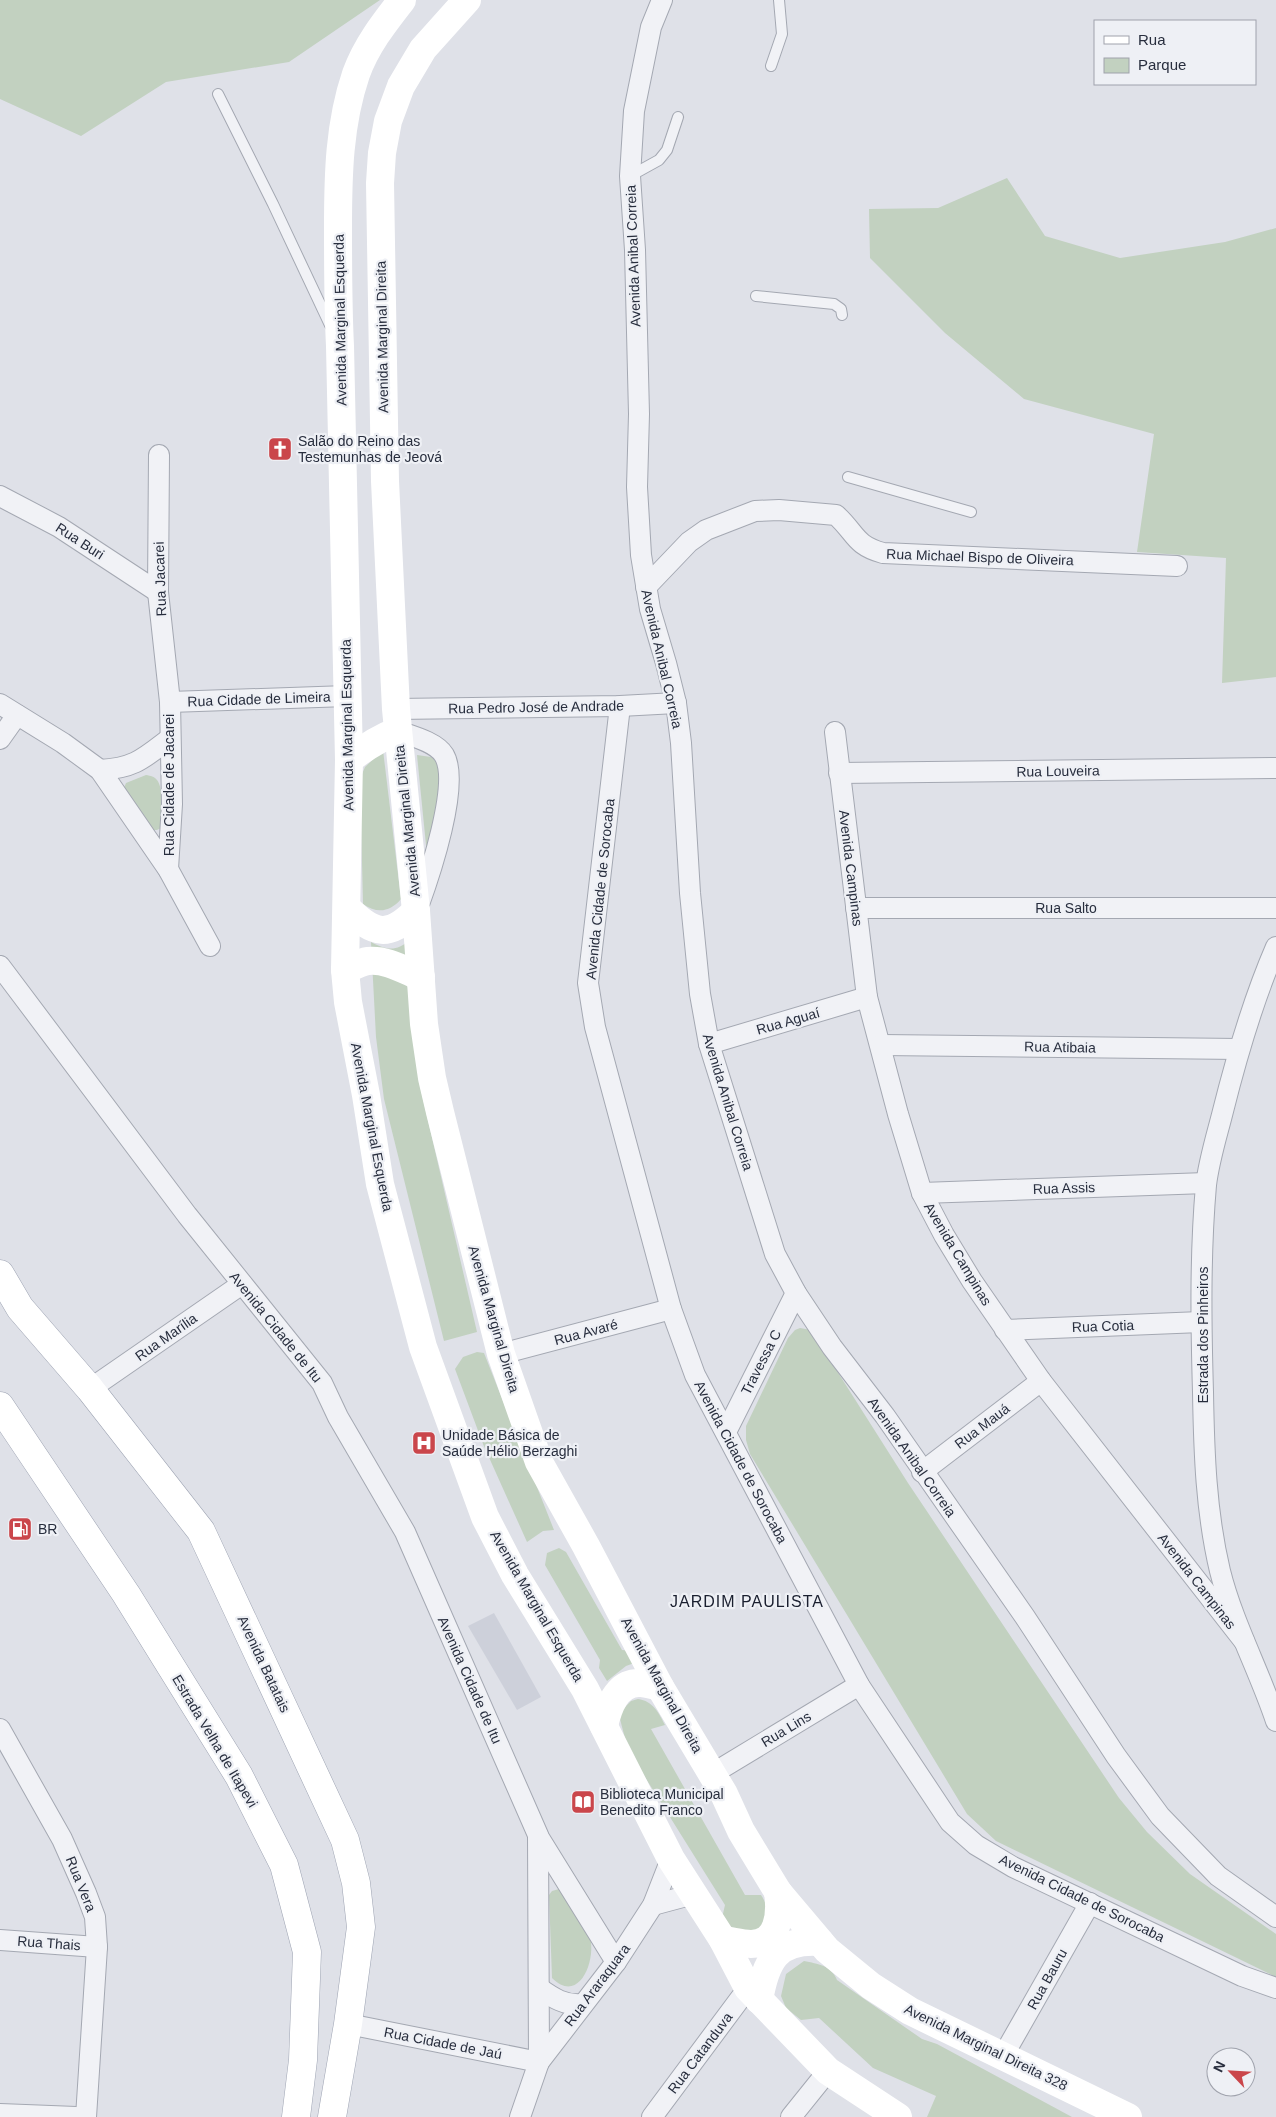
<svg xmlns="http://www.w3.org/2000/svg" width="1276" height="2117" font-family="Helvetica,sans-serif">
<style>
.built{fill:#cdd0da}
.green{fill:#c2d1c0}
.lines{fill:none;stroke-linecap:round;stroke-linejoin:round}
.lane-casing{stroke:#a4a8b2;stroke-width:12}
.street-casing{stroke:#a4a8b2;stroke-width:22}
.primary-casing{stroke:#9ea4b3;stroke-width:29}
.lane{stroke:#f1f2f6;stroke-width:10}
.street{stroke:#f1f2f6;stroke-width:20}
.secondary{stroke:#fff;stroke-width:28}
.primary{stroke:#fff;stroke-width:28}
.labels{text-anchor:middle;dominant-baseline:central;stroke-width:4.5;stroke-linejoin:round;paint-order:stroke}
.street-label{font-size:14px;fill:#282e3e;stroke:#eef0f5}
.poi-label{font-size:14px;fill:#282e3e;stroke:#eef0f5;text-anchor:start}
.quarter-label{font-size:16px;letter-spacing:1px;fill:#1a1f2f;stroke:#eef0f5}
</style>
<rect width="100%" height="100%" fill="#dfe1e8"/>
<polygon class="built" points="494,1613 541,1697 517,1710 468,1626"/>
<g class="green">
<polygon points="0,0 380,0 289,62 166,82 81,136 0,99"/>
<polygon points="1007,178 1045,236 1120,258 1225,242 1276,228 1276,677 1222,683 1226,558 1137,552 1154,434 1024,399 945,333 870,258 869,209 938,208"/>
<path d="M383 750 401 899C390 912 377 914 363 904L360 779 365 767Z"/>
<polygon points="417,755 431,757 442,766 439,807 427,855"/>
<path d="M146 775C151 776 154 776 157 780 163 786 164 819 161 828L157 830H152L123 790 126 783Z"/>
<path d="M410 940 420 1086 477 1332 444 1341 384 1099 376 1037 371 942C386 950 396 952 410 940Z"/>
<polygon points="800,1328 811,1330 908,1483 1119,1798 1147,1832 1190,1874 1276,1934 1276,1977 996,1841 967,1814 750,1454 746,1440 746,1426 788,1338 795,1330"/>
<polygon points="477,1352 484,1353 554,1530 543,1531 527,1542 483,1444 455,1369 463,1357"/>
<polygon points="559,1548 566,1552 622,1650 631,1651 637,1662 626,1666 607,1681 599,1668 600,1660 545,1565 547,1553"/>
<path d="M638 1699C653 1701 659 1713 665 1725L651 1729 745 1895H761C770 1908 767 1917 760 1930L738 1934 722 1918 725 1905 628 1750 620 1719 621 1711 631 1701Z"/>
<path d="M559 1889C565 1894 568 1902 572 1908 578 1916 586 1925 589 1934 598 1957 580 2006 552 1978L549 1895 552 1891Z"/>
<path d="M804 1961C818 1964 831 1965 837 1980L922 2039 937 2044 1072 2117H927L936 2096 873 2068 819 2018 801 2020 786 2008 781 1996 786 1974Z"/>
</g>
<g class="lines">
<defs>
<g id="lane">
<polyline points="771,66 782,34 779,0"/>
<polyline points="218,94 273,204 330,325"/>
<polyline points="630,176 659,160 667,150 678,117"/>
<polyline points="756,296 834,304 841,309 842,315"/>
<polyline points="848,477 971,512"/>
</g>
<g id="street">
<polyline points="662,0 651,27 634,111 630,176 635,250 639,414 637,487 641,555 650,609 666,663 676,703 681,743 690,893 700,994 709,1044 775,1254 796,1293 832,1347 885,1416 1025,1617 1116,1756 1160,1816 1218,1876 1276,1917"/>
<polyline points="159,455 158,592 170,702 172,804 168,869"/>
<polyline points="0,496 59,527 158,592"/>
<path d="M646 587 689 542 706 530 755 511 779 510 836 515C856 533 854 545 883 553L1177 566"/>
<polyline points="170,702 347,696"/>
<polyline points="0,704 63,743 100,770 168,869 210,946"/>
<polyline points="620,706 588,983 595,1027 671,1309 695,1375 859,1685 950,1822 976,1845 1013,1867 1242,1976 1276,1988"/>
<polyline points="396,709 620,706 676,703"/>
<path d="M398 731C412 736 436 742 444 755 461 783 429 877 418 907"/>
<polyline points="835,732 867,997 898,1114 922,1193 944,1235 972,1281 1041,1381 1244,1641"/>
<polyline points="0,739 17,715"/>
<path d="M100 770C134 768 143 759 169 739"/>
<polyline points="839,773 1276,768"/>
<polyline points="856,908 1276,908"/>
<path d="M1276 947C1253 1000 1237 1055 1223 1111 1217 1135 1209 1160 1206 1185 1200 1254 1201 1323 1203 1392 1204 1453 1206 1512 1220 1571 1233 1623 1259 1670 1276 1721"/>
<polyline points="0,966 187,1215 322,1383 338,1417 405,1532 538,1835 539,2062 520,2117"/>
<polyline points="709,1044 867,997"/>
<polyline points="881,1045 1239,1049"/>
<polyline points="922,1193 1206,1183"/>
<polyline points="1005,1330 1201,1322"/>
<polyline points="501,1354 671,1309"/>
<polyline points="90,1389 242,1284"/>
<polyline points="726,1432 796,1293"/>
<polyline points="922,1472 1041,1381"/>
<polyline points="0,1729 62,1839 86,1893 95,1917 97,1947 86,2117"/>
<polyline points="712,1774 859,1685"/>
<polyline points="538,1836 616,1962"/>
<polyline points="653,1905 694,1894"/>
<polyline points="0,1940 97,1947"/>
<path d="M539 1988C553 1998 565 2006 583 2004"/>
<polyline points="348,2024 539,2062"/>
<polyline points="1003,2056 1090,1903"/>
<polyline points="539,2062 616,1962 653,1905 671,1859"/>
<polyline points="0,2114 76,2117"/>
<polyline points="652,2117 748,1988"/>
<polyline points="791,2117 828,2071"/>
</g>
<g id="primary">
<polyline points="0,1274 20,1308 90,1389 201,1531 345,1840 356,1883 361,1927 348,2024 332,2117"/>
<polyline points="0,1406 126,1594 239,1776 284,1865 307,1952 303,2060 296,2117"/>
</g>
</defs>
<use href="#lane" class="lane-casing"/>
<use href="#street" class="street-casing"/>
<use href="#primary" class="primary-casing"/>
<use href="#lane" class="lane"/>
<use href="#street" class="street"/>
<g class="secondary">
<path d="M402 0C384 23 366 46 356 74 339 124 338 175 338 228 338 268 338 307 340 346L349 760 345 970 348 1002 366 1095 380 1184 423 1347 485 1517 515 1575 585 1689 671 1859 723 1940 748 1988 828 2071 898 2117"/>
<polyline points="467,0 423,49 401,86 388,121 382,153 380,183 385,481 396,709 416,911 424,1024 432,1078 440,1112 501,1354 539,1462 586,1546 660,1687 724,1794 741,1831 778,1892 827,1950 871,1986 910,2011 1128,2117"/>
<path d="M349 760C365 747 379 738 398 731"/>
<path d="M348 909C374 935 389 938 416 911"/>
<path d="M345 970C352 967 360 962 368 961 386 959 404 970 421 977"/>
<path d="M604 1726C608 1708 616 1682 640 1683 646 1683 654 1686 660 1687"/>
<path d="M723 1940C732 1941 742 1944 751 1944 779 1944 781 1913 778 1892"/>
<path d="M759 2000C766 1961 776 1939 820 1942"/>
</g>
<use href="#primary" class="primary"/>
</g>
<defs>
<symbol id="church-square" viewBox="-11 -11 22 22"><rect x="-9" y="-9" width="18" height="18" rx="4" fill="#ca464b" stroke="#eef0f5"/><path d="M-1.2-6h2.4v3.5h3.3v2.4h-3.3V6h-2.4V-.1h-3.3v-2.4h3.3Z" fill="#fff"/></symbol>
<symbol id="hospital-square" viewBox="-11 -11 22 22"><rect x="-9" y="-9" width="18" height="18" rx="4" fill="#ca464b" stroke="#eef0f5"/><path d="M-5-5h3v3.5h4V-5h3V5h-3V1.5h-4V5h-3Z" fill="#fff"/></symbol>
<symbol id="fuel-square" viewBox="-11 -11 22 22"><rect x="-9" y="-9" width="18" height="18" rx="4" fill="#ca464b" stroke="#eef0f5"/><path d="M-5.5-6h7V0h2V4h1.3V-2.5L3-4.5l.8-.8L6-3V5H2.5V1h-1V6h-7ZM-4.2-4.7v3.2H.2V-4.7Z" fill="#fff"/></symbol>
<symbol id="library-square" viewBox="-11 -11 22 22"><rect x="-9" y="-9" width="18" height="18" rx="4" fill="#ca464b" stroke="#eef0f5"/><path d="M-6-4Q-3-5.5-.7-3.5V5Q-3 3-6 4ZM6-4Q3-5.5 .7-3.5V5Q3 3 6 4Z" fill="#fff"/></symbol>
</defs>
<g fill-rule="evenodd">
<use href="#church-square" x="266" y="435" width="28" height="28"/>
<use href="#hospital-square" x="410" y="1429" width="28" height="28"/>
<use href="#fuel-square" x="6" y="1515" width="28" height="28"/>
<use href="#library-square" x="569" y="1788" width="28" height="28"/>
</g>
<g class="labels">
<g class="street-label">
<text transform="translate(633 256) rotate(-92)">Avenida Anibal Correia</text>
<text transform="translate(340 320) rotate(-91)">Avenida Marginal Esquerda</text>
<text transform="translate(382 337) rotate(-91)">Avenida Marginal Direita</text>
<text transform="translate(80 541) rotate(33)">Rua Buri</text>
<text transform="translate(980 557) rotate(2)">Rua Michael Bispo de Oliveira</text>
<text transform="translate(160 579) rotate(-92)">Rua Jacarei</text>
<text transform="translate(662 659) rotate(77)">Avenida Anibal Correia</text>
<text transform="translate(259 699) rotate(-2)">Rua Cidade de Limeira</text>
<text transform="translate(536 707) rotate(-1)">Rua Pedro José de Andrade</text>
<text transform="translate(347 725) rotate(-91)">Avenida Marginal Esquerda</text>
<text transform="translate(1058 771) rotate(-1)">Rua Louveira</text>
<text transform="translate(169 785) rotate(-90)">Rua Cidade de Jacarei</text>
<text transform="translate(407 821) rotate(-96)">Avenida Marginal Direita</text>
<text transform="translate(851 868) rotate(83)">Avenida Campinas</text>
<text transform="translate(600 889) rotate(-84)">Avenida Cidade de Sorocaba</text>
<text x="1066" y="908">Rua Salto</text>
<text transform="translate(788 1021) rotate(-16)">Rua Aguaí</text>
<text transform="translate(1060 1047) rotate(1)">Rua Atibaia</text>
<text transform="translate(728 1102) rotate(73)">Avenida Anibal Correia</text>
<text transform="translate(372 1127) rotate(79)">Avenida Marginal Esquerda</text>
<text transform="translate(1064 1188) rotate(-2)">Rua Assis</text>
<text transform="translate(958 1254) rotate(59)">Avenida Campinas</text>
<text transform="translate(494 1319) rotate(74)">Avenida Marginal Direita</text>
<text transform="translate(1103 1326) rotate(-2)">Rua Cotia</text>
<text transform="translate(276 1327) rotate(51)">Avenida Cidade de Itu</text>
<text transform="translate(586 1332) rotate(-15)">Rua Avaré</text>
<text transform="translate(1203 1335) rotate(-90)">Estrada dos Pinheiros</text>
<text transform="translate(166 1337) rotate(-35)">Rua Marília</text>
<text transform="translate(761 1362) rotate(-63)">Travessa C</text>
<text transform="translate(982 1426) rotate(-37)">Rua Mauá</text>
<text transform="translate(912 1457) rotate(55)">Avenida Anibal Correia</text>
<text transform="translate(741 1462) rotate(62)">Avenida Cidade de Sorocaba</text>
<text transform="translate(1197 1581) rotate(52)">Avenida Campinas</text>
<text transform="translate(537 1606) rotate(60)">Avenida Marginal Esquerda</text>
<text transform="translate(264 1664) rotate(65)">Avenida Batatais</text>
<text transform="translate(470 1680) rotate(66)">Avenida Cidade de Itu</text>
<text transform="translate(662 1685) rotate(61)">Avenida Marginal Direita</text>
<text transform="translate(786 1729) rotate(-31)">Rua Lins</text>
<text transform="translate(215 1741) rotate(59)">Estrada Velha de Itapevi</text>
<text transform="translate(81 1884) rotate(68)">Rua Vera</text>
<text transform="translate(1082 1898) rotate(26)">Avenida Cidade de Sorocaba</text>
<text transform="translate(49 1943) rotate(4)">Rua Thais</text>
<text transform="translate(1047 1979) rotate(-61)">Rua Bauru</text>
<text transform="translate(597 1985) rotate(-53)">Rua Araraquara</text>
<text transform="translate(443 2043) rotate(11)">Rua Cidade de Jaú</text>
<text transform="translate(986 2047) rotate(26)">Avenida Marginal Direita 328</text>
<text transform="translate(700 2053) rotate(-53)">Rua Catanduva</text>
</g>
<g class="poi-label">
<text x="298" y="441">Salão do Reino das<tspan x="298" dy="16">Testemunhas de Jeová</tspan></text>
<text x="442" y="1435">Unidade Básica de<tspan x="442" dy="16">Saúde Hélio Berzaghi</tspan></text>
<text x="38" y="1529">BR</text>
<text x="600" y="1794">Biblioteca Municipal<tspan x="600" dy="16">Benedito Franco</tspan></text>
</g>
<g class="quarter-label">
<text x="747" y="1601">JARDIM PAULISTA</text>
</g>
</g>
<rect x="1094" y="20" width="162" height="65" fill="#eef0f5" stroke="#9fa2ac"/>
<rect x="1104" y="36" width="25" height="8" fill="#ffffff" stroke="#9fa2ac"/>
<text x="1138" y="45" font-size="15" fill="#282e3e">Rua</text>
<rect x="1104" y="58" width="25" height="15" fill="#c2d1c0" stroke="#9fa2ac"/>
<text x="1138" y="70" font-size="15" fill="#282e3e">Parque</text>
<g transform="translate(1231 2072) rotate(295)"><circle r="24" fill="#eef0f5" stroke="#9fa2ac"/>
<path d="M0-4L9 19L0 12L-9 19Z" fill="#ca464b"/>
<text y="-8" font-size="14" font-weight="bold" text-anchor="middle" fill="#282e3e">N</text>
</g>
</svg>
